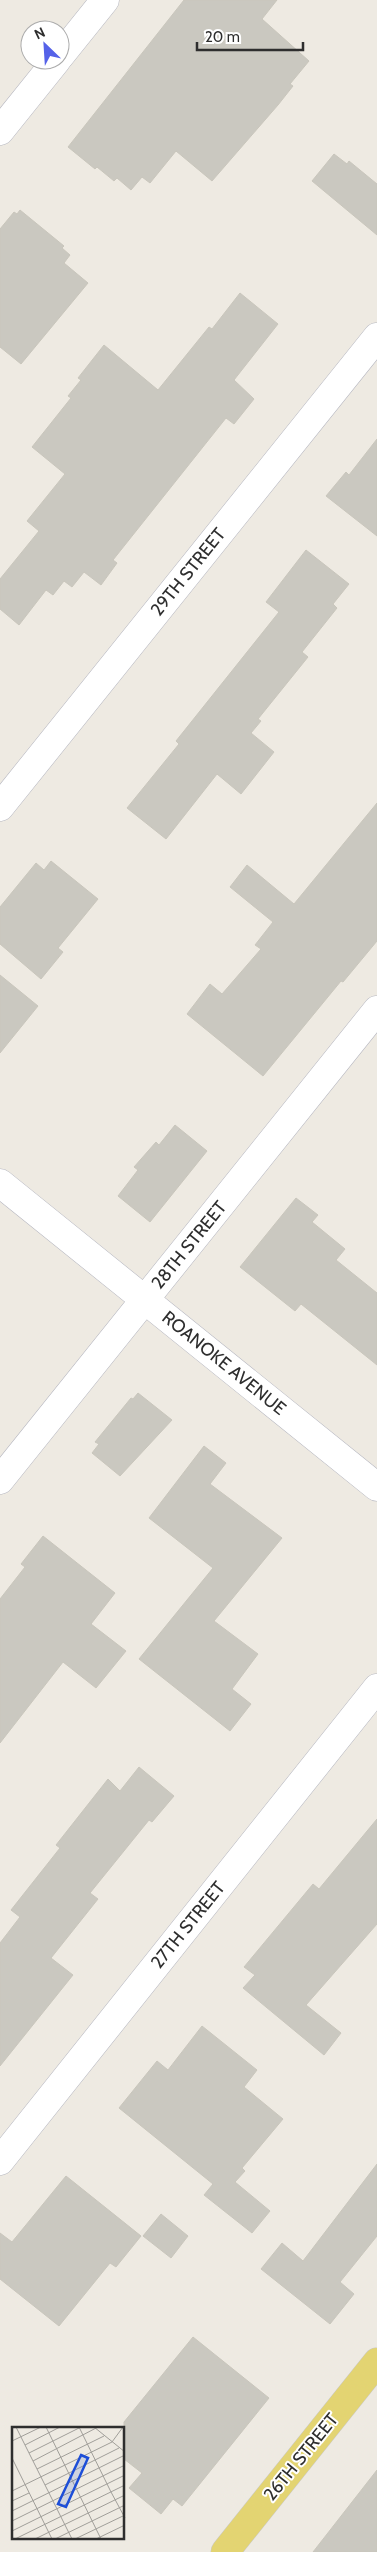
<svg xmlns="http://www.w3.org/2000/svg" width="377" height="2552" font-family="Cabin,sans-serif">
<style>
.building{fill:#cac8c0;stroke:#c9c6bc}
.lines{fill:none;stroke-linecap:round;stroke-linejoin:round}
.street-casing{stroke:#b6b7c0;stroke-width:29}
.secondary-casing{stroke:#b6b7c0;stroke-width:29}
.primary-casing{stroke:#c9c9c9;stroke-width:29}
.street{stroke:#fff;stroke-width:28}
.secondary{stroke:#fff;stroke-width:28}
.primary{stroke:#e3d472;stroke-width:28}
.labels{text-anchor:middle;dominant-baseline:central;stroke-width:4;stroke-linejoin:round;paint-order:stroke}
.street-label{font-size:18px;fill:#2e2e2e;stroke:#fff}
.inset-road{fill:none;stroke:#a19f9a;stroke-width:1}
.view{fill:#1d4ed8;fill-opacity:0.15;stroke:#1d4ed8;stroke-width:2.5}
.inset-edge{fill:none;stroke:#2e2e2e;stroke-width:2.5}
</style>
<rect width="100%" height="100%" fill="#eeeae2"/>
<g class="building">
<polygon points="184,0 277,0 262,19 309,61 290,84 293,86 278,105 212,181 176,151 150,183 142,177 131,190 117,178 114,181 97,167 95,169 68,147"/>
<polygon points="334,154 347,164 349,161 377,184 377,235 312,181"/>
<polygon points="20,210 64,246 62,248 70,255 64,263 88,283 21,364 0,347 0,229 14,212 17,214"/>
<polygon points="240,293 278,324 234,380 254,399 234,424 226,418 113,560 117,563 101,585 84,572 72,587 64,581 53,595 46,590 19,625 0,609 0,579 39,531 27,521 65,474 32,447 71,398 68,396 81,380 78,378 104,345 158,390 209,327 212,329"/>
<polygon points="377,439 377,536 326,496 346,472 349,475"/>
<polygon points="306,550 349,584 333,604 337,608 302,652 308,657 258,719 261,721 251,733 274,752 241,794 217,774 166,839 127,808 179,744 176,741 279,612 266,602"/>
<polygon points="377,803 377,941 343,982 341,981 263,1076 187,1014 210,984 222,994 261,949 255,945 273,922 230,887 247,865 294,904"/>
<polygon points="51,861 98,899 58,948 63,952 41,979 0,944 0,907 36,863 44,870"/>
<polygon points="0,975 38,1006 0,1053"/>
<polygon points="175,1125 207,1151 150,1222 118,1196 138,1170 134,1167 156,1142 159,1145"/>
<polygon points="296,1198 318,1215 312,1222 345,1249 336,1260 377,1293 377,1365 301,1304 295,1311 240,1267"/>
<polygon points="138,1393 172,1420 120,1476 92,1453 99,1444 95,1442 131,1398 133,1399"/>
<polygon points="204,1446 226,1463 210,1484 282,1538 214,1621 258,1654 232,1689 251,1704 230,1731 139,1659 213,1568 149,1518"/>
<polygon points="43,1536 115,1593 91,1624 126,1651 96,1688 63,1662 0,1743 0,1599 25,1567 21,1564"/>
<polygon points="139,1767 174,1796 152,1822 149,1820 90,1893 98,1899 51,1958 73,1975 0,2066 0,1943 20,1917 11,1910 60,1848 56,1845 108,1779 120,1791"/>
<polygon points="377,1819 377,1924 306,2005 341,2033 324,2055 243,1988 255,1975 244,1967 313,1884 319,1889"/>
<polygon points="202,2026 257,2070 244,2087 283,2119 242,2168 245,2171 235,2182 270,2211 252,2233 204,2195 213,2184 119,2108 157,2061 168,2070"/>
<polygon points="377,2164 377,2236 340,2282 354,2294 330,2324 261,2269 282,2243 303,2261"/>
<polygon points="66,2176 141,2236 116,2267 110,2263 59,2326 0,2279 0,2233 12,2242"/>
<polygon points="161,2214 188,2236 171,2258 143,2236"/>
<polygon points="193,2337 269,2398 182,2506 173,2499 161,2514 129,2488 142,2473 124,2459 124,2422"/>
<polygon points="377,2470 377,2552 313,2552"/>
</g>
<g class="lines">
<defs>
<g id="street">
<polyline points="60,56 105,0"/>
<polyline points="0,131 57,60"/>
<polyline points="0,807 377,337"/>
</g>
<g id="secondary">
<polyline points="0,1183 377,1487"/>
<polyline points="0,1480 377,1010"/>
<polyline points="0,2161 377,1688"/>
</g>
<polyline id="primary" points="225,2552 377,2362"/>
</defs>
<use href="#street" class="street-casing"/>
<use href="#secondary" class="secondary-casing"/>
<use href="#primary" class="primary-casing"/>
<use href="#street" class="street"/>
<use href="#secondary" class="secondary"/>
<use href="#primary" class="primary"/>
</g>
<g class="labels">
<g class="street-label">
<text transform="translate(188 572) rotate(-51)">29TH STREET</text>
<text transform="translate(189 1245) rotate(-51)">28TH STREET</text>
<text transform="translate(224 1363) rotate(39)">ROANOKE AVENUE</text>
<text transform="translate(188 1925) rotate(-51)">27TH STREET</text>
<text transform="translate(301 2457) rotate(-51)">26TH STREET</text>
</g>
</g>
<g transform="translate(12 2427)">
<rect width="112" height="112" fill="#eeeae2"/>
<path class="inset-road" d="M4 0 60 112M34 0 89 112M67 0 99 65M82 0 113 25M0 14 29 0M13 18 48 0M17 26 67 1M0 31 40 112M21 34 86 0M25 42 92 9M33 58 107 21M0 64 100 15 111 0M99 65 113 91M0 74 17 66M0 84 113 28M0 94 113 38M0 104 113 48M3 112 113 58M23 112 113 68M43 112 113 78M63 112 113 88M84 112 113 98"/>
<path class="view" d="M69 28 76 31 54 80 46 77Z"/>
<rect width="112" height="112" class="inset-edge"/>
</g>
<g transform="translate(45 45) rotate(335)"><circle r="24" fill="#ffffff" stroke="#ababab"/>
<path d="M0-4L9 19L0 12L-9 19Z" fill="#5562e8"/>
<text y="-8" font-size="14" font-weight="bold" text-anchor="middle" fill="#2e2e2e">N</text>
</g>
<path d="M197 42v8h106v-8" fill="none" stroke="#2e2e2e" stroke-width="2.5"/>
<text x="205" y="42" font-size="15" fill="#2e2e2e" stroke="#ffffff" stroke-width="4" paint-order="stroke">20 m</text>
</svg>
